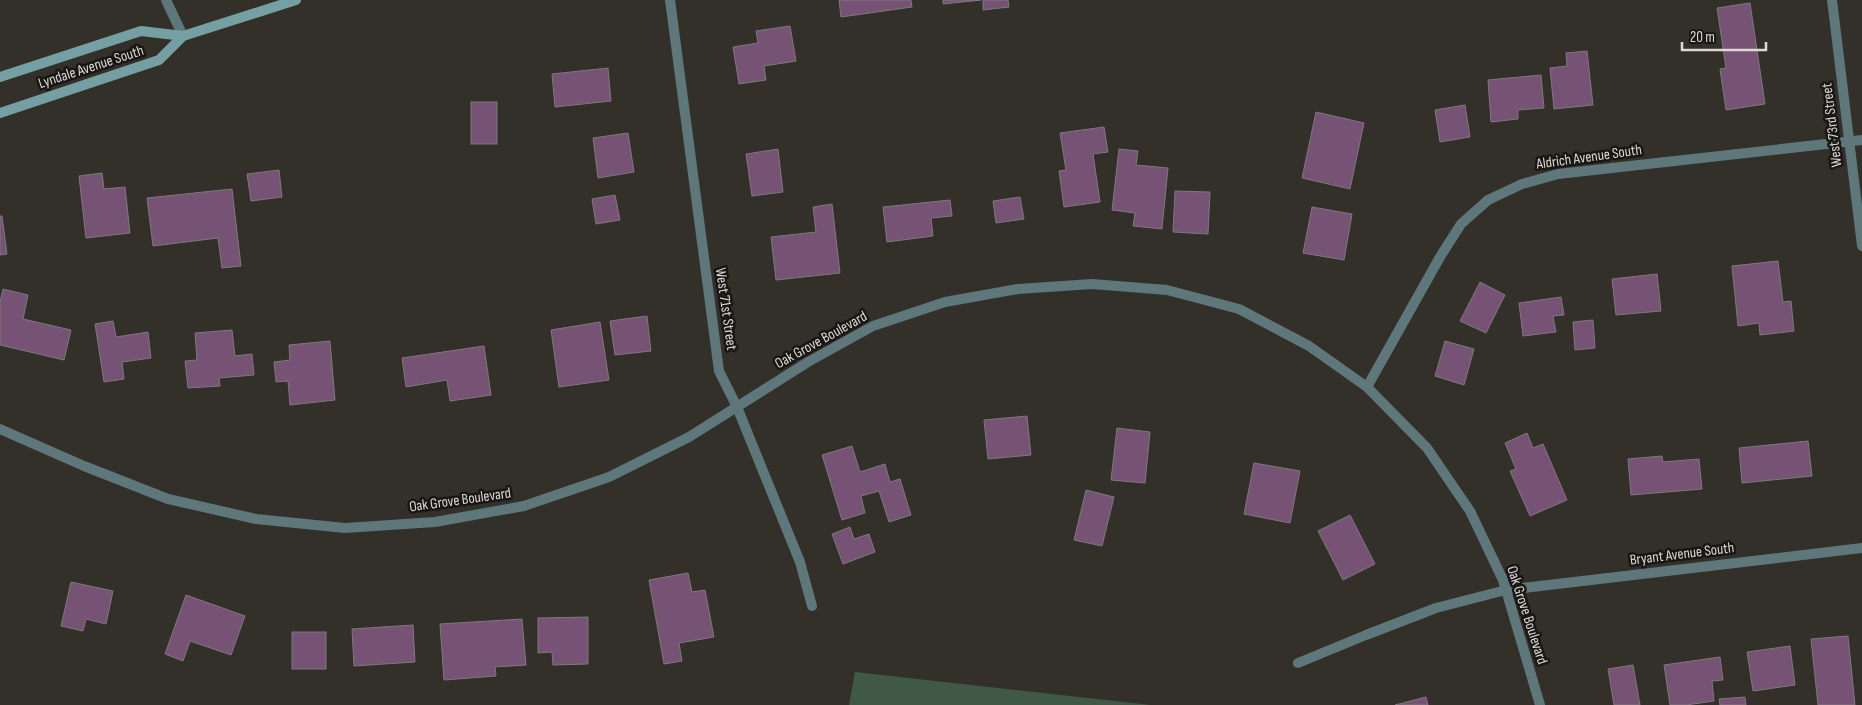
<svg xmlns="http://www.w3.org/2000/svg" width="1862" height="705" font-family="'Sofia Sans Condensed',sans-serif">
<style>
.green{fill:#405945}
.building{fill:#765374;stroke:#7f787e}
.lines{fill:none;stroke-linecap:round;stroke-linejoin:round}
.street{stroke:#5d777a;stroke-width:10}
.secondary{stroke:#75a0a3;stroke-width:10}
.labels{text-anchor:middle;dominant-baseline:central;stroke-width:5;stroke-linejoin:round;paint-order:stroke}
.street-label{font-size:15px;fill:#dddad6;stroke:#191714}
</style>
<rect width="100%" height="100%" fill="#332f29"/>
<polygon class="green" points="855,672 1151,705 849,705"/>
<g class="building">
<polygon points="839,0 911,0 912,7 841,17"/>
<polygon points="943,0 981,0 943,4"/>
<polygon points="983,0 1008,0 1009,7 983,10"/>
<polygon points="1750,3 1765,104 1726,110 1720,69 1726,68 1717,8"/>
<polygon points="790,26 796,61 764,66 766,80 739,84 733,47 758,43 756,31"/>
<polygon points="1587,51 1593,105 1554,109 1550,68 1567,66 1566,53"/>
<polygon points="608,68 611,101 555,107 552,74"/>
<polygon points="1541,75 1544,108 1518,110 1518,119 1491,122 1488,80"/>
<rect x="471" y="102" width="26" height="42"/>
<polygon points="1465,105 1470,137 1440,142 1435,110"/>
<polygon points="1316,112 1364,123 1350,189 1302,178"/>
<polygon points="1104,127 1108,152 1093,154 1100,202 1064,207 1059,171 1066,170 1060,133"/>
<polygon points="628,133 634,172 598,178 593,138"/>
<polygon points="778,149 783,192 752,196 746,154"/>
<polygon points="1119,149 1138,151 1136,165 1168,168 1162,229 1133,226 1135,213 1112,210"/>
<polygon points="279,170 282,197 251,201 247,174"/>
<polygon points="102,173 104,189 125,187 130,233 86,238 79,176"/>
<polygon points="232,189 241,266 222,268 218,238 153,246 147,198"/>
<polygon points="1175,191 1210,192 1208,234 1173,232"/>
<polygon points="615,195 620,220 596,224 592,199"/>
<polygon points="1020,197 1024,219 996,223 993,201"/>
<polygon points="950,200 952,216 931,218 933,236 887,242 883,207"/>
<polygon points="832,204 840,273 776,280 771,237 816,232 813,207"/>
<polygon points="1312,207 1352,214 1344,260 1303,253"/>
<polygon points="0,216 2,216 7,254 0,255"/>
<polygon points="1778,261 1783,302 1791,301 1794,331 1760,335 1759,323 1738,326 1732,266"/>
<polygon points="1657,274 1661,311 1616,315 1612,279"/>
<polygon points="1480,282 1505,295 1486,333 1460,321"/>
<polygon points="3,289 28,295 23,319 71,330 64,360 0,345 0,302"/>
<polygon points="1561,297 1564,315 1553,316 1556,332 1523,336 1519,303"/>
<polygon points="647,316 651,351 615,355 610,321"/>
<polygon points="1593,320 1595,348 1575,350 1573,322"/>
<polygon points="113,321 116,337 148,332 151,358 122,362 124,379 104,382 95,324"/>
<polygon points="600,322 609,380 559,387 551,330"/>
<polygon points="232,330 235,356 252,354 254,375 219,378 220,386 188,388 185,361 197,360 195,333"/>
<polygon points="330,341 335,400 290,405 288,381 276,382 274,362 290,360 289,345"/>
<polygon points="1445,341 1474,349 1464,385 1435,376"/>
<polygon points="484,346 491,395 450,401 447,380 406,387 402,358"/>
<polygon points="1027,416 1031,455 988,459 984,420"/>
<polygon points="1117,428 1150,432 1145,483 1111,480"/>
<polygon points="1527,433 1533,448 1543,444 1567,500 1530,516 1510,471 1516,469 1505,443"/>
<polygon points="1808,441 1812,476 1742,483 1739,448"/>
<polygon points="852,446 860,472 885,464 890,482 900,479 911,515 889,522 879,491 861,496 865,513 842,520 822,455"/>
<polygon points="1662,456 1663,462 1699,459 1702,489 1631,495 1628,459"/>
<polygon points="1254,463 1300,471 1290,523 1244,514"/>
<polygon points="1086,490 1114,497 1102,546 1074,540"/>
<polygon points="1350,515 1375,564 1343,580 1318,531"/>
<polygon points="850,527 854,539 869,534 875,552 843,564 832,534"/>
<polygon points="688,573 692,592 705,590 714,637 679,643 682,661 664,664 649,580"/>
<polygon points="71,582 113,591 106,624 86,619 83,631 61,626"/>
<polygon points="186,595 245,616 231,655 190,641 183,661 165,654"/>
<polygon points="588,617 588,664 553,665 552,652 538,653 538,618"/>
<polygon points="522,619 526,665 495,667 496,676 444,680 440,624"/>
<polygon points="413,625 415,662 354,666 352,629"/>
<rect x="292" y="632" width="34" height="37"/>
<polygon points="1848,636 1855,705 1818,705 1811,639"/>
<polygon points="1790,646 1795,685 1753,691 1747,652"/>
<polygon points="1720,657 1723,680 1712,681 1714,701 1686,705 1670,705 1664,665"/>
<polygon points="1633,665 1640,705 1614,705 1608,669"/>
<polygon points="1426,697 1428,705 1395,705"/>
<polygon points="1745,697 1746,705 1720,705 1719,699"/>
</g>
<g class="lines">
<g class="street">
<polyline points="166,0 183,36"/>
<polyline points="670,0 719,371 737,407 800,562 812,606"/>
<polyline points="1832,0 1862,246"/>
<polyline points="1367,387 1440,257 1461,224 1488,200 1522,184 1558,174 1862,140"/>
<polyline points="0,429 84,466 168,499 256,519 345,528 435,522 524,506 609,477 689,437 808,362 873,326 945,302 1018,289 1092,284 1167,290 1239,309 1309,346 1367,387 1427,448 1470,511 1503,580 1540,705"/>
<polyline points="1298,663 1366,635 1436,608 1506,590 1862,548"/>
</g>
<g class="secondary">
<polyline points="0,77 141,31 183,36 296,0"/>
<polyline points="0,113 159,60 183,36"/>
</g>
</g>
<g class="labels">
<g class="street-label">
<text transform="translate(91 67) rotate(-18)">Lyndale Avenue South</text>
<text transform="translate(1832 125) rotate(-97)">West 73rd Street</text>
<text transform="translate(1589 157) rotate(-8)">Aldrich Avenue South</text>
<text transform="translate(726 309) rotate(82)">West 71st Street</text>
<text transform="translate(821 340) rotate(-29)">Oak Grove Boulevard</text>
<text transform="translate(460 500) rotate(-8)">Oak Grove Boulevard</text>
<text transform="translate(1682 554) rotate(-7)">Bryant Avenue South</text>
<text transform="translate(1527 615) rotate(72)">Oak Grove Boulevard</text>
</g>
</g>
<path d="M1682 42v8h84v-8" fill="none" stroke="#dddad6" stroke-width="2.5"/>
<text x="1690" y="42" font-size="15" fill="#dddad6" stroke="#191714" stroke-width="4" paint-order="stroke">20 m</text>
</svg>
